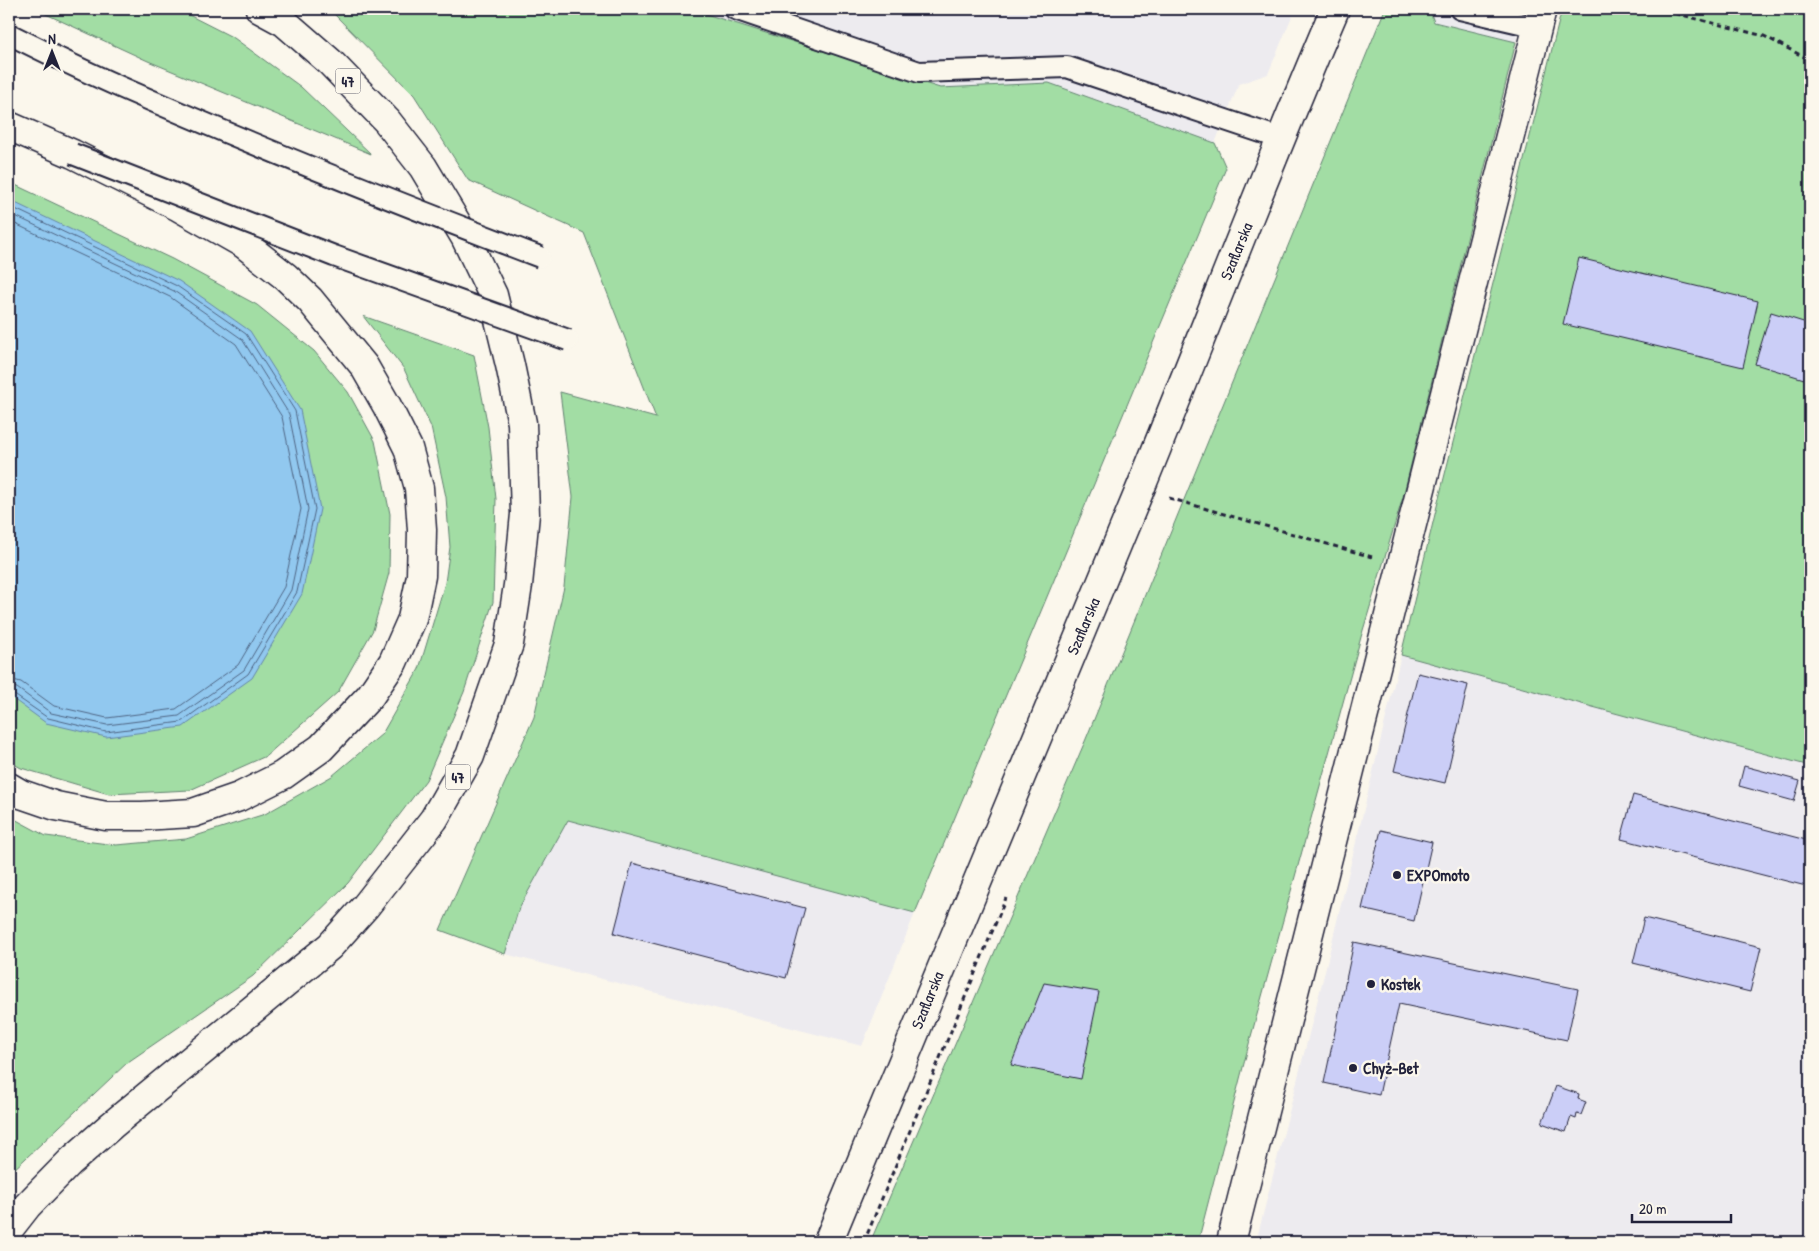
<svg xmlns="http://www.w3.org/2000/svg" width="1819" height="1251" font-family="'Patrick Hand',sans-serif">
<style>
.built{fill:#edebef}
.green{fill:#a2dda4;stroke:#628070}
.water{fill:#91c8ef;stroke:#6586a7}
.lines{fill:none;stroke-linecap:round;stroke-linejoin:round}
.shore{stroke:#4e6483;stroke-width:1}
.building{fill:#cbcef7;stroke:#22223b}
.lane-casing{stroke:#22223b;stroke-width:24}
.street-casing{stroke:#22223b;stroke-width:31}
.secondary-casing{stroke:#22223b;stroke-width:31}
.primary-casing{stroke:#22223b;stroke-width:31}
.path{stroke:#22223b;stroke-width:3;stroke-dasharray:5 4;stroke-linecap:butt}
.lane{stroke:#fbf7ec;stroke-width:20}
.street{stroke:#fbf7ec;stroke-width:28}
.secondary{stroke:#fbf7ec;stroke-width:28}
.primary{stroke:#fbf7ec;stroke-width:28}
.lane-bridge-casing{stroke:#22223b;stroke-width:24;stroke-linecap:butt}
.lane-bridge{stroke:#fbf7ec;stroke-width:20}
.poi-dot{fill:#22223b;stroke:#fbf7ec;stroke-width:2}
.labels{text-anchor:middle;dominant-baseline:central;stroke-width:5;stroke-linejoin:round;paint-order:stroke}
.shield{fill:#fbf7ec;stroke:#636270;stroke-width:1}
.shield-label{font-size:15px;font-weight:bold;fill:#22223b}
.street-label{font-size:16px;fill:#22223b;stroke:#fbf7ec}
.poi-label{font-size:16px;font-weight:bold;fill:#22223b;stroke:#fbf7ec;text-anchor:start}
</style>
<rect width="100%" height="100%" fill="#fbf7ec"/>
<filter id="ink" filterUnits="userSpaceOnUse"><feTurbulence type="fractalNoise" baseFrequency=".02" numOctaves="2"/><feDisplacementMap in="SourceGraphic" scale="10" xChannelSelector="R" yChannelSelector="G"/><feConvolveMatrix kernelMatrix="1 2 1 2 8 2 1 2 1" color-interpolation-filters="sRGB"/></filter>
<g filter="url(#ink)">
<g class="built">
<polygon points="690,9 1295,9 1268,74 1239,84 1215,143 1049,83 940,88"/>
<polygon points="1429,9 1525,9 1516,42 1434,22"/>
<polygon points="1401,655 1810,766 1810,1242 1256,1242 1324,975"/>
<polygon points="568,820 915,913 862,1046 505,954 519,908"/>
</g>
<g class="green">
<polygon points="35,9 177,9 234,38 301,87 371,154 148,61"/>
<polygon points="326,9 690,9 940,88 1049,83 1215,143 1226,168 915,913 568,820 519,908 505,954 440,930 534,717 564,587 573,497 560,392 656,418 584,233 468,180 414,95 334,14"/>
<polygon points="1385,9 1429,9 1434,22 1516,42 1403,497 1361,637 1250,1040 1198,1242 895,1242 872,1238 1086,739"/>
<polygon points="1562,9 1810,9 1810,766 1401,655 1437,506"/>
<polygon points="9,182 172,259 257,305 314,351 348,392 375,441 390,514 389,573 373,630 338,692 266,756 190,790 109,794 21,768 9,761"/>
<polygon points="363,316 474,355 488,427 496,499 493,602 464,692 426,780 348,883 253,976 128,1062 9,1174 9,816 46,836 116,845 186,839 265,814 332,776 382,734 419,669 445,583 450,547 446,497 431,427 404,369"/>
</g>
<polygon class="water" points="9,200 179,281 250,331 300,410 320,509 302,594 252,678 183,727 106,737 46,723 9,696"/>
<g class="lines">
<g class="shore">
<polyline points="9,206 177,286 246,334 295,411 315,509 297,592 248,674 181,722 106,732 48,718 13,694 9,693"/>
<polyline points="9,213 174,291 242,339 289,414 308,509 291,590 244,670 179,716 107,725 51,713 17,688 9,686"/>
<polyline points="9,221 170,297 236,344 282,417 301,509 284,587 238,665 176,709 107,718 54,706 21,682 9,679"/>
</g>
</g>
<g class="building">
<polygon points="1579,258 1758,301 1743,367 1563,324"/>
<polygon points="1771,312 1810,324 1810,361 1804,379 1755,364"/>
<polygon points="1418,673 1468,685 1445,783 1394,771"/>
<polygon points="1744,766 1800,781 1794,801 1739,786"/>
<polygon points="1633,795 1810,841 1810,887 1621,839"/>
<polygon points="1381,830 1432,842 1414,921 1362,909"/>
<polygon points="632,863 805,908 786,978 614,933"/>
<polygon points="1644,918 1761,947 1750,992 1633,963"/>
<polygon points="1354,942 1578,989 1567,1040 1399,1004 1379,1095 1324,1083"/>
<polygon points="1044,983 1099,992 1081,1079 1011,1065"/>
<polygon points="1556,1086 1579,1094 1578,1099 1586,1102 1581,1115 1577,1114 1576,1119 1571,1117 1566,1132 1542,1123"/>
</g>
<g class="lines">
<defs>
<g id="lane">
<polyline points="735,9 919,72 1067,67 1282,139"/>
<polyline points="1460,9 1537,27"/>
</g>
<polyline id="street" points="1231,1242 1542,9"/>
<path id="secondary" d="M828 1242C931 990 1037 739 1141 487 1206 328 1267 167 1335 9"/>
<g id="primary">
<polyline points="9,126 73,154 179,207 244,244 286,277 310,300 364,366 387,406 408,448 419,488 422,530 421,576 412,619 393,662 370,696 321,748 283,775 239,797 193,813 142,816 106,816 56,806 21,794 9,787"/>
<polyline points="9,1229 27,1206 70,1162 112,1125 330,946 365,907 434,819 470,756 509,644 518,585 525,514 522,423 510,365 493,295 465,237 423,167 387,121 330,62 284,22 260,9"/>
</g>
</defs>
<use href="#lane" class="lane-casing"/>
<use href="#street" class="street-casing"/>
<use href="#secondary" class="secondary-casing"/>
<use href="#primary" class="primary-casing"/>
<g class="path">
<polyline points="1658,9 1764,36 1810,60"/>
<polyline points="1169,498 1372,557"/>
<polyline points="864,1242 1006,898"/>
</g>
<use href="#lane" class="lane"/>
<use href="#street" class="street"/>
<use href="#secondary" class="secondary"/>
<use href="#primary" class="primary"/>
<defs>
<g id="lane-bridge">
<path d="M9 34C45 52 82 70 118 86 257 147 398 203 540 257"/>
<polyline points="73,154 334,256 568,340"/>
</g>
</defs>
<use href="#lane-bridge" class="lane-bridge-casing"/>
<use href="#lane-bridge" class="lane-bridge"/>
</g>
</g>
<g class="poi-dot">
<circle cx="1397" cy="875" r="5"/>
<circle cx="1371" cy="984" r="5"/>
<circle cx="1353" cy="1068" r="5"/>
</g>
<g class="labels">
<g class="shield">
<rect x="335.5" y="68.5" width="25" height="25" rx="4"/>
<rect x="445.5" y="764.5" width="25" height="25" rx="4"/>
</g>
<g class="shield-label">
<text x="348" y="81">47</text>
<text x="458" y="777">47</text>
</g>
<g class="street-label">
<text transform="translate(1236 251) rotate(-68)">Szaflarska</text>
<text transform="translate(1083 626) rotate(-67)">Szaflarska</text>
<text transform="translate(927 1000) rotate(-68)">Szaflarska</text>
</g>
<g class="poi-label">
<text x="1407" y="875">EXPOmoto</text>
<text x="1381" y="984">Kostek</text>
<text x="1363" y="1068">Chyż-Bet</text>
</g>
</g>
<rect width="1819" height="1251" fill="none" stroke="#fbf7ec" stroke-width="30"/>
<rect x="15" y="15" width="1789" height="1221" fill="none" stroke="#22223b" stroke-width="2" filter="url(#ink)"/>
<g transform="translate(52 52)" stroke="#fbf7ec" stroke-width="4" paint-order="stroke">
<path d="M0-4L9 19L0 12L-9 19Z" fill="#22223b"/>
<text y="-8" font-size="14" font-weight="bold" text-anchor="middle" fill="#22223b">N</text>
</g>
<path d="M1632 1214v8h99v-8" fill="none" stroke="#22223b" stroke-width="2.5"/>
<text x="1639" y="1214" font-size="15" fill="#22223b" stroke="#fbf7ec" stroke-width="4" paint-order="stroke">20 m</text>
</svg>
